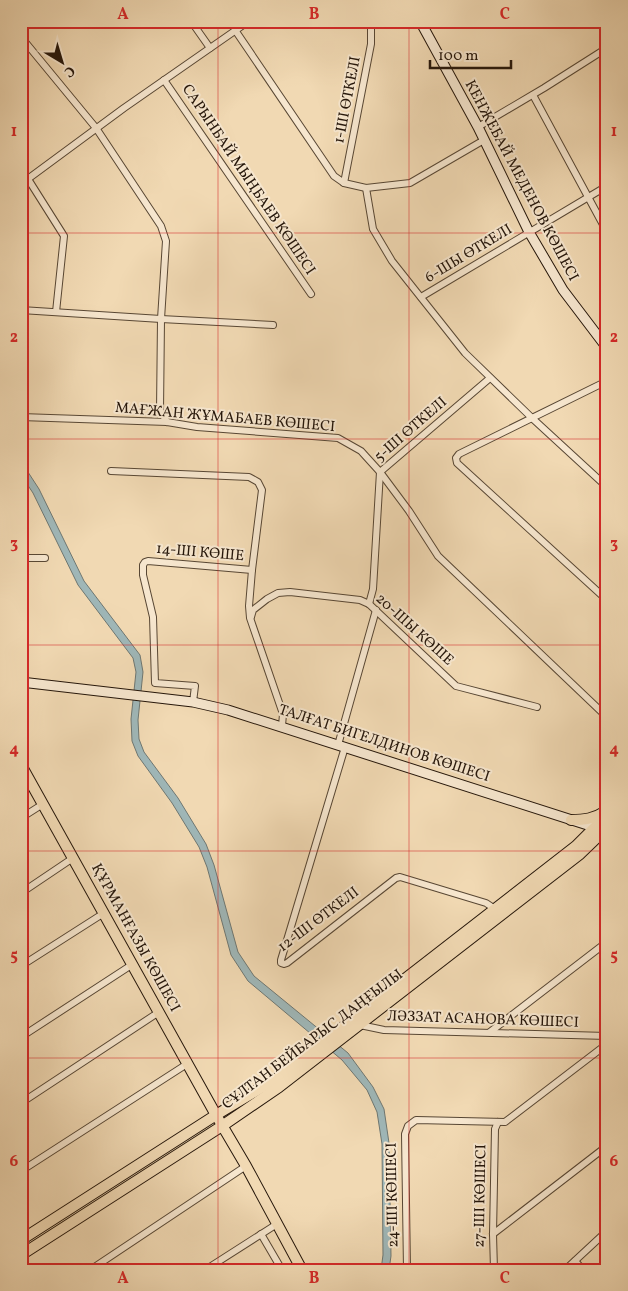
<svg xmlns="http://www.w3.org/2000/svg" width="628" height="1291" font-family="Vollkorn,serif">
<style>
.water{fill:#9fb7b8;stroke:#6e7772}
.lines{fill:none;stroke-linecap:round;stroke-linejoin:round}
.street-casing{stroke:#584734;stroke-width:8}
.secondary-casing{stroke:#25160a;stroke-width:11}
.primary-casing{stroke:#25160a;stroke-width:12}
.street{stroke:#f6e6ce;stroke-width:6}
.secondary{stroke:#f6e6ce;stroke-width:9}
.primary{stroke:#f1d9b3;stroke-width:10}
.grid{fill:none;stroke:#d62828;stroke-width:1;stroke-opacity:0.55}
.labels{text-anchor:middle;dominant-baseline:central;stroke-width:4;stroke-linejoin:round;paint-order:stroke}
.street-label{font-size:15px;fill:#25160a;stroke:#f6e6ce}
.neatline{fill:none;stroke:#d62828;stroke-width:2}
.grid-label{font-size:16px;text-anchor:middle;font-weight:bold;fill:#d62828}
</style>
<rect width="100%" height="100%" fill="#f1d9b3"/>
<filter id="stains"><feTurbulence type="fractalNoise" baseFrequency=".004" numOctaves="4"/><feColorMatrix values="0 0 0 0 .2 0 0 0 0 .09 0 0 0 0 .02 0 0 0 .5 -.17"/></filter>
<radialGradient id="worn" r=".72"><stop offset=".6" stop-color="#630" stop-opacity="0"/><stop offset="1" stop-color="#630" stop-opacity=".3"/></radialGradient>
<polygon class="water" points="21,464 26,469 39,489 84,581 140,655 143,672 138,720 139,739 144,752 178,798 206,844 214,865 238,952 254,976 348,1053 373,1087 384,1109 389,1143 391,1256 389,1270 381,1270 383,1255 382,1144 377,1112 367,1090 342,1060 248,981 231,955 207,867 199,847 172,803 138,756 132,741 131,719 136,672 133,658 78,585 33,493 21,475"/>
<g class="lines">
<defs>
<g id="street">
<polyline points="191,21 210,48"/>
<polyline points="235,30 334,176 344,183 366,188 410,183 484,140"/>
<polyline points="21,37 96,128 161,226 166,241 161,319 160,411 167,422"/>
<polyline points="164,80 311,294"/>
<polyline points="533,95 607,232"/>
<polyline points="478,127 544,88 607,48"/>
<polyline points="28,179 64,236 56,312"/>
<polyline points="344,183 371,44 371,21"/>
<polyline points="21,184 124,108 249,21"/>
<polyline points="366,188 373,229 392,261 465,353 532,418 607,487"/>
<polyline points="421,297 607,186"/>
<polyline points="21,310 161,319 273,325"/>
<polyline points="607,381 459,454 456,458 457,463 607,600"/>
<polyline points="21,417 167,422 197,427 338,438 361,451 380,472 409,511 438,556 607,717"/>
<polyline points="111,471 249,477 258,482 262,490 252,570 249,606 250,618 283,714 282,726"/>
<polyline points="21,558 45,558"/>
<polyline points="369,604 373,589 380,472 490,378"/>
<polyline points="251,617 253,610 267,599 278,593 290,592 360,600 369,604 456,686 537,707"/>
<polyline points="193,702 195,686 155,683 153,617 143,575 143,565 145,562 148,561 252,570"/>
<polyline points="338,745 376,610"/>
<polyline points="345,747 281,960 281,963 284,964 287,963 396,878 400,877 486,903 495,909"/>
<polyline points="21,818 43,804"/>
<polyline points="21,893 73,858"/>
<polyline points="21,966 104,913"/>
<polyline points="360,1025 384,1030 607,1036"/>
<polyline points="490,1032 607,942"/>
<polyline points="21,1037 133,964"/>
<polyline points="21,1103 159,1012"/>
<polyline points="21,1171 187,1064"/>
<polyline points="261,1234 282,1270"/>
<polyline points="493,1234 607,1146"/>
<polyline points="575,1261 583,1270"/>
<polyline points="90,1270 246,1166"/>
<polyline points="205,1270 277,1224"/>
<polyline points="407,1270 405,1134 408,1126 416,1120 505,1122 607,1044"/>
<polyline points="494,1270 493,1234 495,1129 498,1122"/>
<polyline points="565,1270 607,1231"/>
</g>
<g id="secondary">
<polyline points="420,21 478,127 529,232 563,290 607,348"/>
<polyline points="21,682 193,702 228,710 600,829"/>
</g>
<g id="primary">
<polyline points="21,765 216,1115 246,1166 302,1270"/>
<path d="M571 820C584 820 594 819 606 811"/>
<polyline points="21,1240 216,1115 276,1079 576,846 607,815"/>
<polyline points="21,1255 222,1126 279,1087 580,854 607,828"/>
</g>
</defs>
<use href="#street" class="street-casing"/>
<use href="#secondary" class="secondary-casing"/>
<use href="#primary" class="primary-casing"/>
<use href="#street" class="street"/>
<use href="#secondary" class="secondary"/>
<use href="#primary" class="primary"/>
</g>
<path class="grid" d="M218 21V1270M409 21V1270M21 233H607M21 439H607M21 645H607M21 851H607M21 1058H607"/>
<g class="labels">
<g class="street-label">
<text transform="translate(348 100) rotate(-79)">1-ШІ ӨТКЕЛІ</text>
<text transform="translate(248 180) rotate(56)">САРЫНБАЙ МЫҢБАЕВ КӨШЕСІ</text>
<text transform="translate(521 181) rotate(62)">КЕНЖЕБАЙ МЕДЕНОВ КӨШЕСІ</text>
<text transform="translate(469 254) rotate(-31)">6-ШЫ ӨТКЕЛІ</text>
<text transform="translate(225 418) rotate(5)">МАҒЖАН ЖҰМАБАЕВ КӨШЕСІ</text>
<text transform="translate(411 430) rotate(-41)">5-ШІ ӨТКЕЛІ</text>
<text transform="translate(200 553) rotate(5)">14-ШІ КӨШЕ</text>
<text transform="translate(414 630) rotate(42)">20-ШЫ КӨШЕ</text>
<text transform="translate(384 744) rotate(18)">ТАЛҒАТ БИГЕЛДИНОВ КӨШЕСІ</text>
<text transform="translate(319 920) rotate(-37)">12-ШІ ӨТКЕЛІ</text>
<text transform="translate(135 938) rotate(61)">ҚҰРМАНҒАЗЫ КӨШЕСІ</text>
<text transform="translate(483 1020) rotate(2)">ЛӘЗЗАТ АСАНОВА КӨШЕСІ</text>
<text transform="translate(313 1040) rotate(-37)">СҰЛТАН БЕЙБАРЫС ДАҢҒЫЛЫ</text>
<text transform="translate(393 1195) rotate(-91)">24-ШІ КӨШЕСІ</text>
<text transform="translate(481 1196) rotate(-89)">27-ШІ КӨШЕСІ</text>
</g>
</g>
<rect width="628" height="1291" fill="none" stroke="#f1d9b3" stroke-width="55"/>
<g transform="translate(62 62) rotate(142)" stroke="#f6e6ce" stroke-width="4" paint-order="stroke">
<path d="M0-4L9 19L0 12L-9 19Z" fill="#25160a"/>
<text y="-8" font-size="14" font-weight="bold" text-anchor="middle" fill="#25160a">С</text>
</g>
<path d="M430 60v8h81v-8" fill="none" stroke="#25160a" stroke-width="2.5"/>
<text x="438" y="60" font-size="15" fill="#25160a" stroke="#f6e6ce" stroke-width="4" paint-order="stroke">100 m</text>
<rect x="28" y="28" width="572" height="1236" class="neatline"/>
<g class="grid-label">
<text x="123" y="19">A</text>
<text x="314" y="19">B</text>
<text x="505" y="19">C</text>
<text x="14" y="136">1</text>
<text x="614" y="136">1</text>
<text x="14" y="342">2</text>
<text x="614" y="342">2</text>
<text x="14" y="548">3</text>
<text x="614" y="548">3</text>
<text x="14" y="754">4</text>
<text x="614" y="754">4</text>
<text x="14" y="960">5</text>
<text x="614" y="960">5</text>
<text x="14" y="1166">6</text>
<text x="614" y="1166">6</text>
<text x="123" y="1283">A</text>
<text x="314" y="1283">B</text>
<text x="505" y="1283">C</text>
</g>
<rect width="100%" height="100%" filter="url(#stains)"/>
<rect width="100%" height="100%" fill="url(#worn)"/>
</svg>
